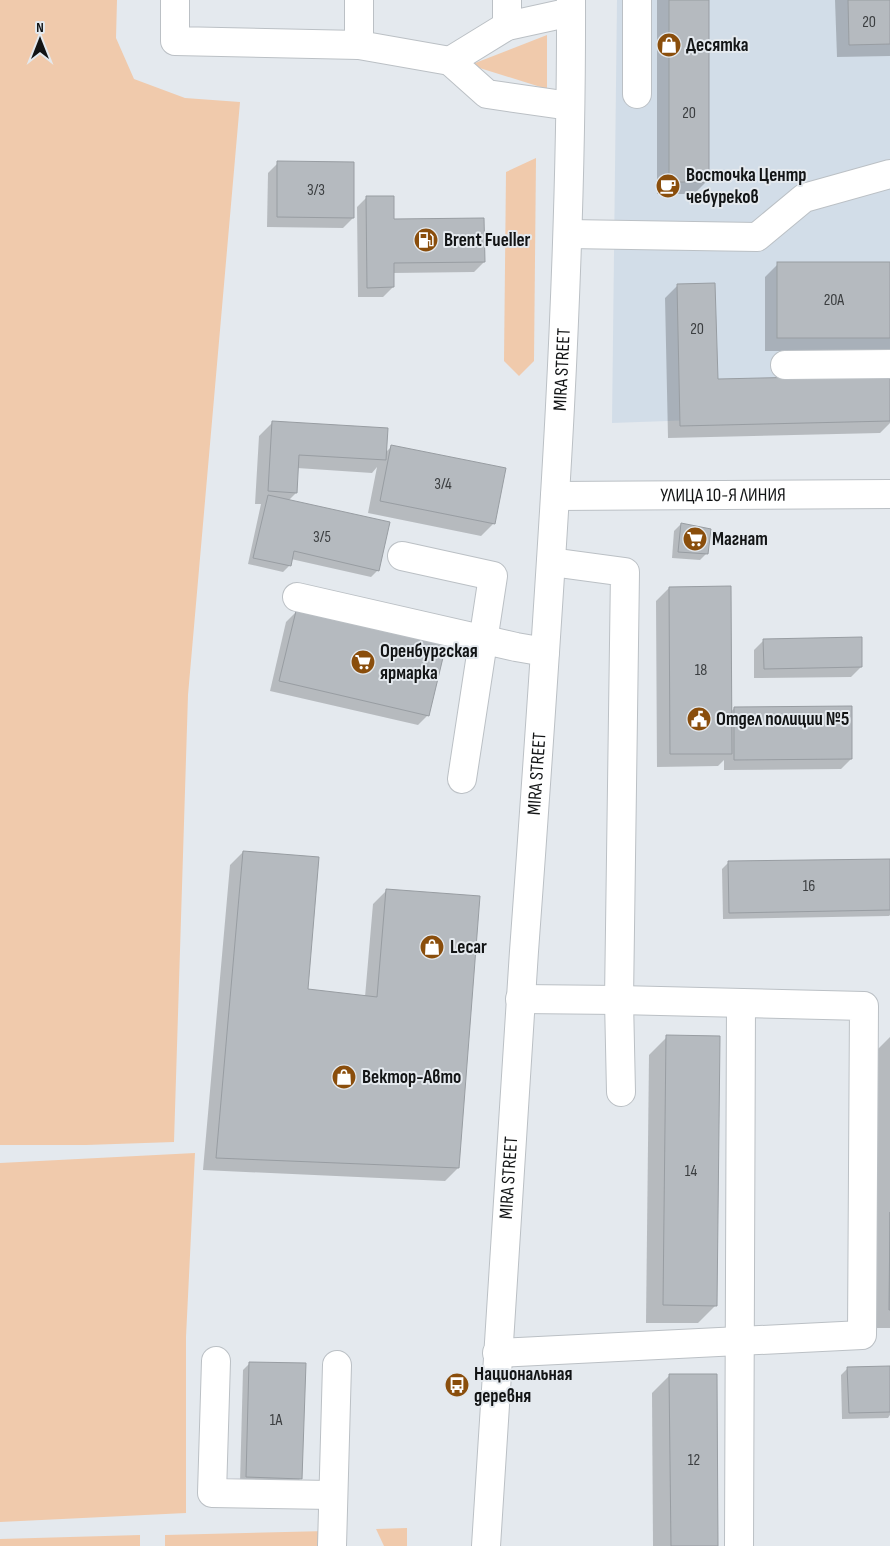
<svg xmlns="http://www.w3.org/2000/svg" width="890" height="1546" font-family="'Sofia Sans Condensed',sans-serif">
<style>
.built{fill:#d2dde8}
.green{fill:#f0caac}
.shadow{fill:#0003}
.building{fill:#b5babf;stroke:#989da2}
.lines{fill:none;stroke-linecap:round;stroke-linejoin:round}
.minor-casing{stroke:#bbc0c5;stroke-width:30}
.major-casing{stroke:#bbc0c5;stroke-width:30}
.minor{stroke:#fff;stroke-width:28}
.major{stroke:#fff;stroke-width:28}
.labels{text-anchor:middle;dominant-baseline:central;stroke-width:4;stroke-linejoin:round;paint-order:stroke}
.number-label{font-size:16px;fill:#3b3e40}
.poi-label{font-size:19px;font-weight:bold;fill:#121415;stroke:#e4e9ee;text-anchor:start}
.street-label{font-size:19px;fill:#121415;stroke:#e4e9ee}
</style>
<rect width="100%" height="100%" fill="#e4e9ee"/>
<polygon class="built" points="617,0 890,0 890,413 612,423"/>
<g class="green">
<polygon points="0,0 117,0 116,38 134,79 185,98 240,102 188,695 174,1142 86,1145 0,1145"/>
<polygon points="547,35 547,89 470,65"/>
<polygon points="536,158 534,361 519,376 504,361 506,172"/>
<polygon points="195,1153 186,1337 186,1513 0,1522 0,1163"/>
<polygon points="407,1528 407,1546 384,1546 376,1529"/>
<polygon points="327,1531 327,1546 165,1546 165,1535"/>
<polygon points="140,1535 140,1546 0,1546 0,1539"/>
</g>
<g class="shadow">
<polygon points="657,0 707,0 707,181 694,194 657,194"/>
<polygon points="835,0 890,0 890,56 837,57"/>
<polygon points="278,163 353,218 343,228 267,227 268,173"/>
<polygon points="367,197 393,220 484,262 474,272 393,273 393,287 383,297 358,297 357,207"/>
<polygon points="778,264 890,264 890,351 765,351 765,277"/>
<polygon points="678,285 716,380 890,376 890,423 880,433 668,438 665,298"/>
<polygon points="272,423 385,453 392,446 494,523 481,536 368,513 377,467 372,473 297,468 296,493 288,501 378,570 371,577 291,559 290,565 283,572 248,564 261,504 255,504 259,436"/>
<polygon points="681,524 707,553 700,560 672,558 674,531"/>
<polygon points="669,588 731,712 734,708 851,759 841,769 724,770 724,760 718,766 657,767 656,601"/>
<polygon points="296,612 428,715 418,725 270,691 286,622"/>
<polygon points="764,640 861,667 851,677 754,678 754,650"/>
<polygon points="243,852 307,990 365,997 373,904 386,891 458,1168 445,1181 203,1170 230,865"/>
<polygon points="890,860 890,915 889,916 723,919 722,869 729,862"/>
<polygon points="667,1037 716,1305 698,1323 646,1323 649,1055"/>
<polygon points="890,1037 890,1328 872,1328 874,1053"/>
<polygon points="250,1363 301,1478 294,1485 240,1483 243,1370"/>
<polygon points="890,1367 890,1415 888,1418 842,1419 841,1375 848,1368"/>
<polygon points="670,1375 716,1546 653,1546 652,1393"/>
</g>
<g class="building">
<rect x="669" y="0" width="40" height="182"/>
<polygon points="848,0 890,0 890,44 849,45"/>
<polygon points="277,161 354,162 354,218 277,217"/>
<polygon points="366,196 394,196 394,219 484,218 485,262 394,263 394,287 367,288"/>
<rect x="777" y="262" width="113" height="76"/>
<polygon points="715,283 718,379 890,375 890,421 680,426 677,284"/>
<polygon points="272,421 388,428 386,460 299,455 297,493 268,491"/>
<polygon points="391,445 506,468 495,524 380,501"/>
<polygon points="268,495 390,522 379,571 294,551 291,566 253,558"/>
<polygon points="681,523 711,529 708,554 678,552"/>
<polygon points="731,586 732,754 670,754 669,587"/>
<polygon points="296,611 446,645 429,716 279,681"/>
<polygon points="862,637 862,667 764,669 763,639"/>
<polygon points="852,706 852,759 734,760 734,707"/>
<polygon points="243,851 319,857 308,989 377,997 386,889 480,896 459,1168 216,1158"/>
<polygon points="890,859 890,910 729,913 728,861"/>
<polygon points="666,1035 720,1036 717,1306 663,1305"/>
<polygon points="890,1212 890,1310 889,1310"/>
<polygon points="249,1362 306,1363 302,1479 246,1477"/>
<polygon points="890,1366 890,1412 849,1413 847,1367"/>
<polygon points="669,1374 717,1374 718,1546 671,1546"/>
</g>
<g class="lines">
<defs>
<g id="minor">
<polyline points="175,0 175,41 359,45 450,61"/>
<polyline points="359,0 359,45"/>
<polyline points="507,0 507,26"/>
<polyline points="637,94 637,0"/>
<polyline points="570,106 487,94 450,61 507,26 571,12"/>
<polyline points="568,234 757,237 804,198 890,174"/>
<polyline points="785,365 890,364"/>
<path id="s1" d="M555 496 890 494"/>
<polyline points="402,556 493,576 462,779"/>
<polyline points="551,562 625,572 619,1000 621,1092"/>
<polyline points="297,597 516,647 545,652"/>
<polyline points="497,1353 862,1335 864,1006 619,1000 520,999"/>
<polyline points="216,1361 212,1493 332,1495"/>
<polyline points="332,1546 337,1365"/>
<polyline points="739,1546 741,1003"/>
</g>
<g id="major">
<path id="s2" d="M486 1546C499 1315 514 1085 531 855 551 570 572 285 571 0"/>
</g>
</defs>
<use href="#minor" class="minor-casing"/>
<use href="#major" class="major-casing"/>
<use href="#minor" class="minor"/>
<use href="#major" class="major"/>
</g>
<defs>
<symbol id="shop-disc" viewBox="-11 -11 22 22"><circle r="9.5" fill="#8a4e0c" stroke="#e4e9ee"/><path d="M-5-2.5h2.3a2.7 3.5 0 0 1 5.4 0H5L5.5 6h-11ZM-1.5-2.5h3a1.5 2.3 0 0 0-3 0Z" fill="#fff"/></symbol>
<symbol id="cafe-disc" viewBox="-11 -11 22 22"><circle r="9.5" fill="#8a4e0c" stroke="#e4e9ee"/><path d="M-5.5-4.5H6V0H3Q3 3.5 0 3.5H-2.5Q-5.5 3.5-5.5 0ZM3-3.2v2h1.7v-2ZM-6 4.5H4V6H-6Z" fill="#fff"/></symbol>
<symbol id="fuel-disc" viewBox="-11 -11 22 22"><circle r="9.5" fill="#8a4e0c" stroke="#e4e9ee"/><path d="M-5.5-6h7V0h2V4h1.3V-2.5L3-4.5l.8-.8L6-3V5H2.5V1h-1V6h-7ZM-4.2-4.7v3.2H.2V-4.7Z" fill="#fff"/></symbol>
<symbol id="supermarket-disc" viewBox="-11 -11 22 22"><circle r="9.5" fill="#8a4e0c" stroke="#e4e9ee"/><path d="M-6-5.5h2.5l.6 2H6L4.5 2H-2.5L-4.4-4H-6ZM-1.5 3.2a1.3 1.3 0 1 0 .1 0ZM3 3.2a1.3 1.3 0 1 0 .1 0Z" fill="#fff"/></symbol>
<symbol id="civic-disc" viewBox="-11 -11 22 22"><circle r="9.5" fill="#8a4e0c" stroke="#e4e9ee"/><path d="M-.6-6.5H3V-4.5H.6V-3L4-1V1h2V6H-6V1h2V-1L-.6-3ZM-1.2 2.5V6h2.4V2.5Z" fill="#fff"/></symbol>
<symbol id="bus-disc" viewBox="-11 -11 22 22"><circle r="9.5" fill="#8a4e0c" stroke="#e4e9ee"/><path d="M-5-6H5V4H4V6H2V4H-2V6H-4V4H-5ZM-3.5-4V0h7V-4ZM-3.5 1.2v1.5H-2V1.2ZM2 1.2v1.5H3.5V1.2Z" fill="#fff"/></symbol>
</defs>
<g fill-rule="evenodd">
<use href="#shop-disc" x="655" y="31" width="28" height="28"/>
<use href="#cafe-disc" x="654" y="172" width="28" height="28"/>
<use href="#fuel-disc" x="412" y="226" width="28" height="28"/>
<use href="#supermarket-disc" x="681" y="525" width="28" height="28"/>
<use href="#supermarket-disc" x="349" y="648" width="28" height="28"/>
<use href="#civic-disc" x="685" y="705" width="28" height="28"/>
<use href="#shop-disc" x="418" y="933" width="28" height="28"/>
<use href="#shop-disc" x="330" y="1063" width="28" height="28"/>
<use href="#bus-disc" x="443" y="1371" width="28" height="28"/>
</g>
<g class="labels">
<g class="number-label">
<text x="869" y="22">20</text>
<text x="689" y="113">20</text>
<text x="316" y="190">3/3</text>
<text x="834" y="300">20А</text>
<text x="697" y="329">20</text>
<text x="443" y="484">3/4</text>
<text x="322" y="537">3/5</text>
<text x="701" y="670">18</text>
<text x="809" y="886">16</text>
<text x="691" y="1171">14</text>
<text x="276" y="1420">1А</text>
<text x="694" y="1460">12</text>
</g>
<g class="poi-label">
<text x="686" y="45">Десятка</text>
<text x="686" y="175">Восточка Центр<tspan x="686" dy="22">чебуреков</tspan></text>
<text x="444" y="240">Brent Fueller</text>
<text x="712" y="539">Магнат</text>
<text x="380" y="651">Оренбургская<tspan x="380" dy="22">ярмарка</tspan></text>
<text x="716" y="719">Отдел полиции №5</text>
<text x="450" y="947">Lecar</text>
<text x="362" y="1077">Вектор-Авто</text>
<text x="474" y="1374">Национальная<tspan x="474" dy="22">деревня</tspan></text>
</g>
<g class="street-label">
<text stroke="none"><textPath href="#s2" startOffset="1179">MIRA STREET</textPath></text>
<text stroke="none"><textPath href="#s1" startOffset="168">УЛИЦА 10-Я ЛИНИЯ</textPath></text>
<text stroke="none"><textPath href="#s2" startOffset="774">MIRA STREET</textPath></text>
<text stroke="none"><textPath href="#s2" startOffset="369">MIRA STREET</textPath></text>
</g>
</g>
<g transform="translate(40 40)" stroke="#e4e9ee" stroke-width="4" paint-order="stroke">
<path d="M0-4L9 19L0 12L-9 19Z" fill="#121415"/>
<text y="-8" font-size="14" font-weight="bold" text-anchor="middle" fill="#121415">N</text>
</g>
</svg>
